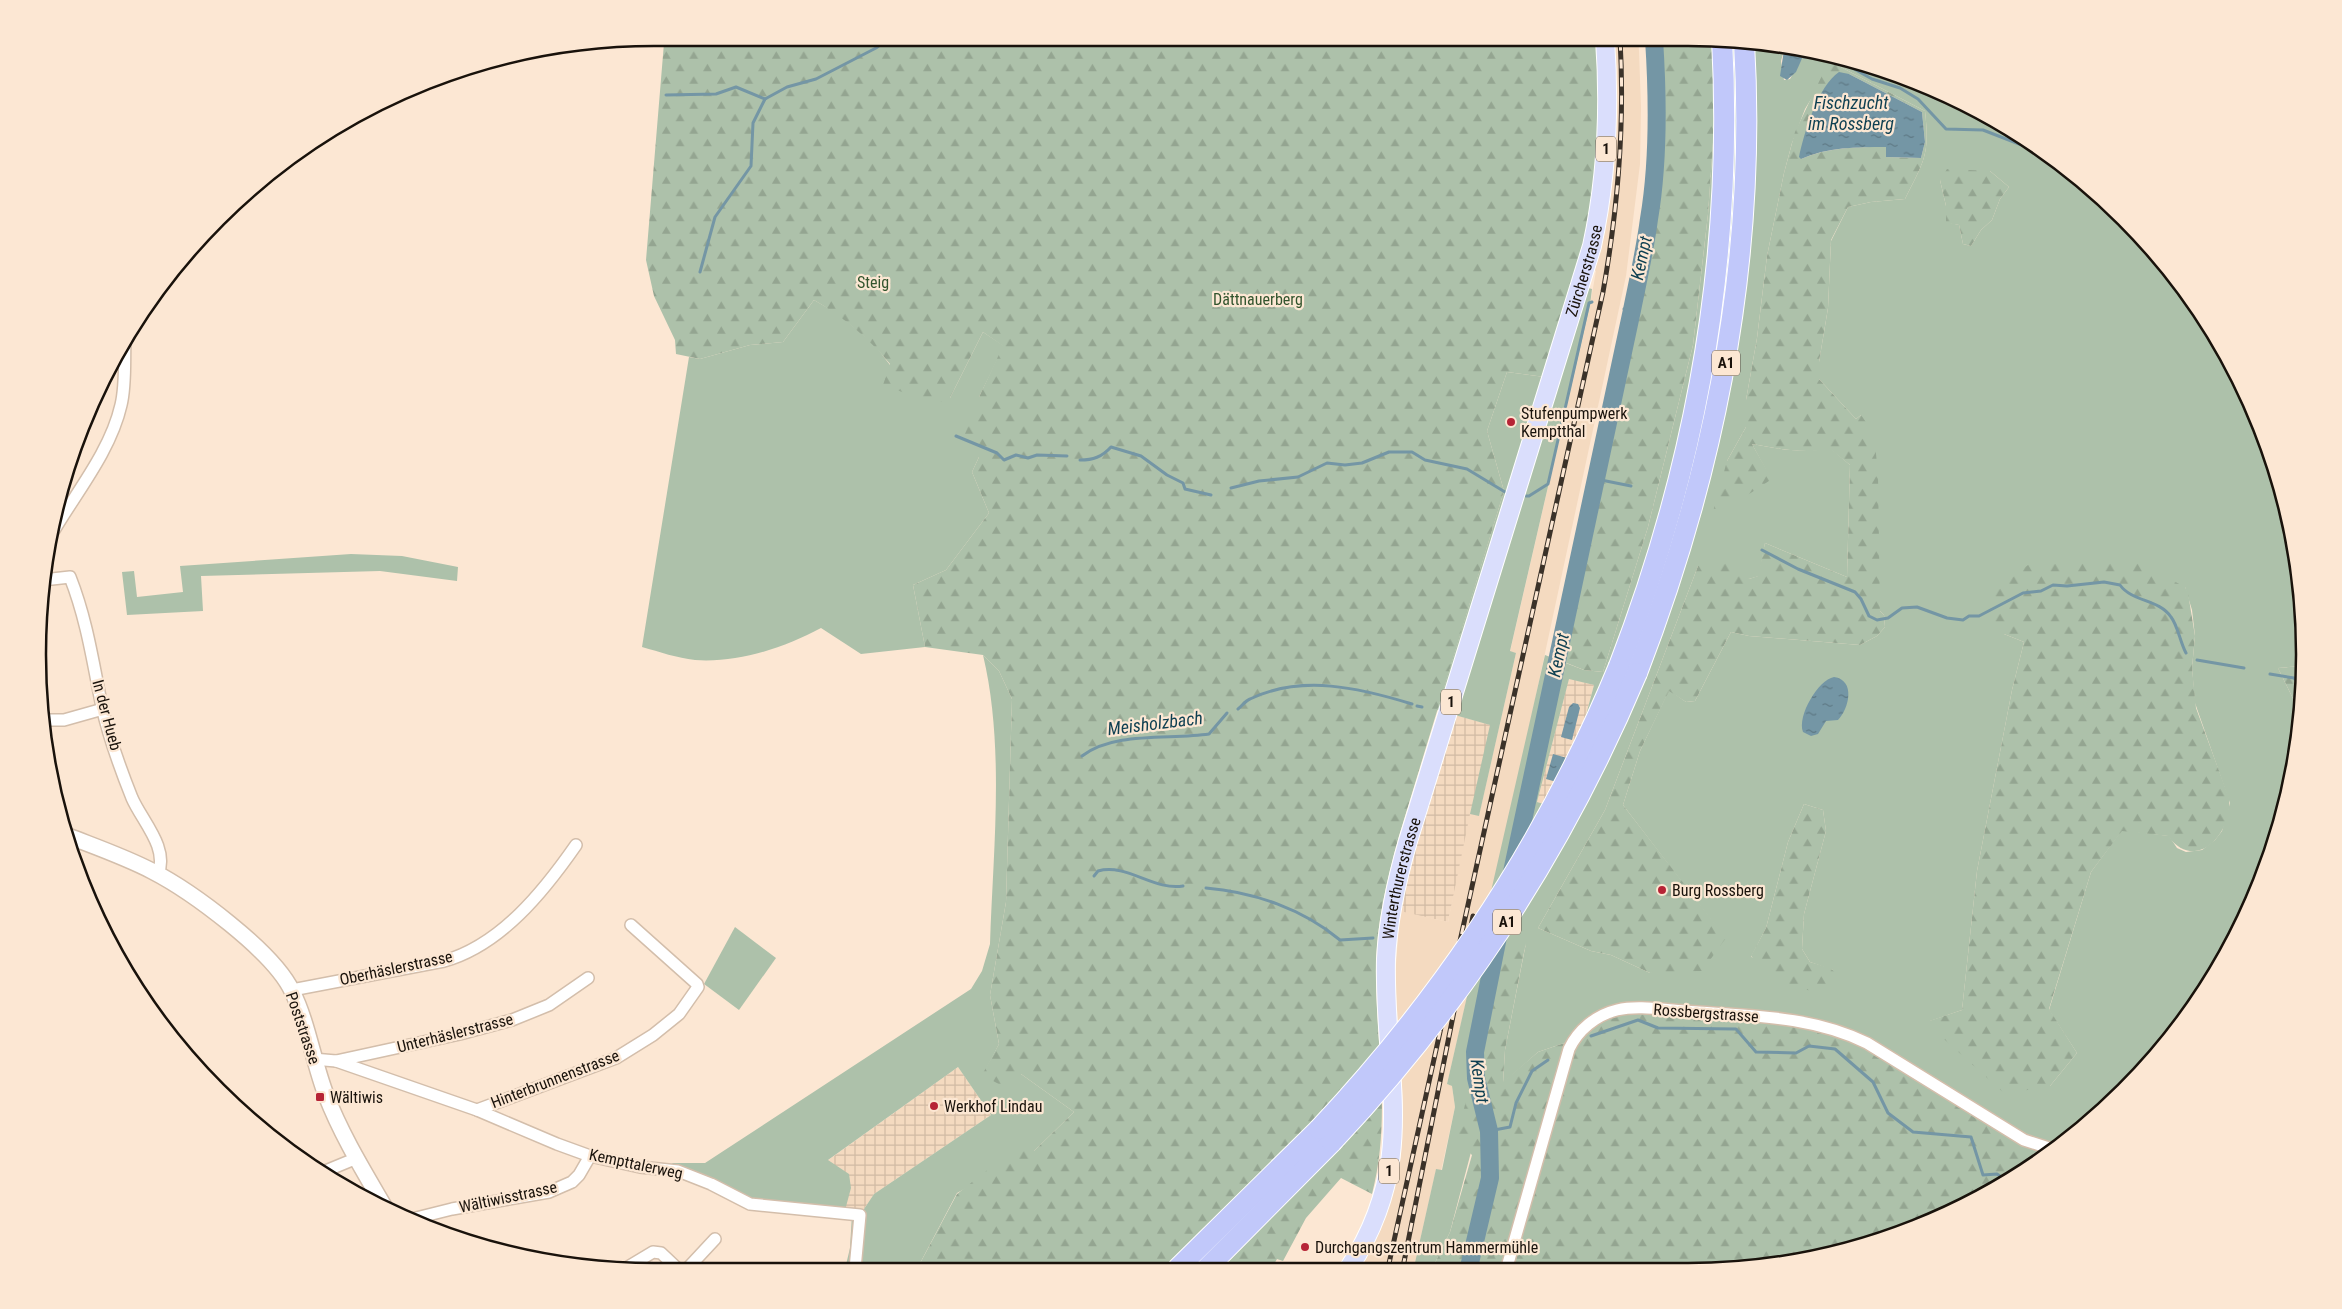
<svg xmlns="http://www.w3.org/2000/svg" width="2342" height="1309" font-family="'Roboto Condensed',sans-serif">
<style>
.industrial{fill:url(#industrial-grid)}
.built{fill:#f4dac0}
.grass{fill:#adc1aa;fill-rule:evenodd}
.forest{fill:url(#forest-firs);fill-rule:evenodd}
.water{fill:url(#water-ripples)}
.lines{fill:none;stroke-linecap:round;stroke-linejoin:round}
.stream{stroke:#7496a5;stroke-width:3}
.river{stroke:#7496a5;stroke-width:18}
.street-casing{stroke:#d3beab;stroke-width:14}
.secondary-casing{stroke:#d3beab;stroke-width:18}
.primary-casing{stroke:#fff;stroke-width:20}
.highway-casing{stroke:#fff;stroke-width:22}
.street{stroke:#fff;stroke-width:11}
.secondary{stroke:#fff;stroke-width:15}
.primary{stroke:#dadefc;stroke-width:18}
.highway{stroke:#c1c8fa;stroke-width:20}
.rail-casing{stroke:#3b3229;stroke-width:5}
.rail{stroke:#fce7d3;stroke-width:3;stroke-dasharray:9;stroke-linecap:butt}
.highway-bridge-casing{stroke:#fff;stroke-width:22;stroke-linecap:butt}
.highway-bridge{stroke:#c1c8fa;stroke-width:20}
.poi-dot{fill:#b62436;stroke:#fce7d3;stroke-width:2}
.labels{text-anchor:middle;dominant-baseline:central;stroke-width:4.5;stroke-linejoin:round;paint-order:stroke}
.shield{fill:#fce7d3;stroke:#5d5247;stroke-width:1}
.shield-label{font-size:15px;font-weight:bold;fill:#19120b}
.street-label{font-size:16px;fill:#19120b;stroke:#fce7d3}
.park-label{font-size:16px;fill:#32542d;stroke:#fce7d3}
.poi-label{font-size:16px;fill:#19120b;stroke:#fce7d3;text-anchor:start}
.water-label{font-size:18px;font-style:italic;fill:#0e3f51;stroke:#fce7d3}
.rim{fill:none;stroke:#19120b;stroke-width:2.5}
</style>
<defs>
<pattern id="industrial-grid" width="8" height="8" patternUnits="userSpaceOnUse" patternTransform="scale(1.25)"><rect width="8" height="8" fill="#f4dac0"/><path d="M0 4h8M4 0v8" fill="none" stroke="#d1baa4"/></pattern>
<pattern id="forest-firs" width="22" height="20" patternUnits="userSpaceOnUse" patternTransform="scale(1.25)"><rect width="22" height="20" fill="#adc1aa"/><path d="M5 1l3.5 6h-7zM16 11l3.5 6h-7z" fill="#94a591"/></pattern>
<pattern id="water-ripples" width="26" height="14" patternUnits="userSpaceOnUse" patternTransform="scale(1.25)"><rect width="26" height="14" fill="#7496a5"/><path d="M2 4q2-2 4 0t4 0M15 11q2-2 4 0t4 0" fill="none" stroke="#5e7985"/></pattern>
</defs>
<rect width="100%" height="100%" fill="#fce7d3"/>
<g class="industrial">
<polygon points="1569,678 1594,685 1561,809 1537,802"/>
<polygon points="1448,713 1491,725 1448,922 1392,910"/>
<polygon points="958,1067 991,1115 874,1194 860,1215 844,1214 827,1161"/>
</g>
<polygon class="built" points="1612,39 1638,39 1639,51 1641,107 1640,164 1626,276 1518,779 1447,1084 1452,1086 1455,1107 1441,1171 1436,1170 1414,1267 1360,1268 1388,1210 1401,1156 1403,1103 1395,978 1400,911 1448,922 1470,814 1479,815 1516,653 1510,652 1590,305 1596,271 1593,269"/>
<g class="grass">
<path d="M1728 39 1784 50 1781 61 1784 80 1790 79 1804 54 1886 70 1996 120 2095 191 2177 279 2241 382 2284 495 2303 614 2301 666 2278 668 2300 713 2299 735 2272 853 2222 963 2124 1091 2052 1149 1573 1040 1538 1052 1503 1083 1505 1050 1526 943 1450 1232 1433 1267H1414L1436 1169 1442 1170 1455 1107 1452 1086 1447 1084 1545 655 1584 670 1603 672 1648 527 1693 345 1708 214 1715 114ZM1833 63 1925 111C1930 155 1924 161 1905 199L1871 202 1848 207 1831 241 1828 308 1819 362V379L1856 419 1861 415 1880 611 1884 615 1885 627 1877 636 1860 645 1749 636 1731 632 1695 701 1686 702 1669 690 1640 751 1623 805 1725 938 1650 973 1611 955 1591 951 1538 928 1605 810 1698 566 1749 579 1759 576 1765 543 1847 577 1850 465 1830 448C1803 454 1779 449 1752 444L1771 479 1727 461 1746 427V400L1757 338 1767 256 1784 173 1792 143 1805 109ZM1990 171 2009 187 2000 199 1992 220 1981 230 1971 246 1963 244 1959 225 1946 222V206L1940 180ZM2185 587 2192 610 2195 636 2192 668 2195 703 2230 803 2222 831 2215 840 2202 850 2186 852 2177 848 2169 836 2122 830 2091 872 2049 1010 2077 1053 2050 1086 1930 1021 1962 1010 1977 871 2012 690 2024 642 2004 634ZM1569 679 1594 685 1561 809 1537 802ZM1804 804 1823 810 1826 831 1804 914 1802 949 1810 962 1833 970 1751 957 1766 928 1788 842Z"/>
<polygon points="1581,286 1592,289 1590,305 1510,651 1516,653 1479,816 1470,814 1490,725 1437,710 1504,491 1487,431 1507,372 1552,378"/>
<path d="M814 300 838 314 874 344 890 365 950 398 983 332 1004 346 979 397V457L972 472 989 513 946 570 913 585 925 647 861 654 821 628C784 648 738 663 695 660 677 658 660 652 642 647L689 357 700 359 750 345 783 342Z"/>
<polygon points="351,554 402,556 458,567 457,581 380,571 201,576 203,611 127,615 122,572 134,571 137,597 183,592 180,566"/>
<path d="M983 655 999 671 1012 699 1006 902 990 995 999 1044 983 1075 1021 1074 1074 1112 1034 1151 957 1193 917 1269H845L850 1248 852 1214 860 1215 874 1194 991 1115 958 1067 828 1160 849 1174 851 1188 844 1214 750 1204 664 1168 673 1163H705L971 989 982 971 990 944C993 851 1005 747 983 655Z"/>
<polygon points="735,927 776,958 739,1010 704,984"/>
</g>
<g class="forest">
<path d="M1605 39 1606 156 1552 378 1507 372 1487 431 1504 491 1399 836C1386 883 1375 929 1376 978 1377 1053 1391 1120 1372 1194L1341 1178 1306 1218 1283 1261 1277 1259 1272 1268 917 1269 957 1194 1015 1148 1034 1151 1074 1112 1021 1074 1008 1089 982 1075 999 1044 990 995 1006 902 1012 699 999 671 983 655 925 647 913 585 946 570 989 513 972 472 979 457 963 439 979 397 1003 346 983 332 950 398 935 404 883 385 890 364C869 338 843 317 814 300L783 342 750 345 700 359 676 354 675 340 654 296 646 260 664 43Z"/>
<polygon points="1646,39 1713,39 1715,114 1708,214 1693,345 1648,527 1603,672 1584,670 1564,662 1592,482 1644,221 1651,136"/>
<path d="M1833 63 1925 111C1930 155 1924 161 1905 199L1871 202 1848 207 1831 240 1828 308 1819 362V379L1856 419 1861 415 1870 428 1875 444 1878 474 1880 611 1884 615 1885 627 1877 636 1860 645 1749 636 1731 632 1695 701 1686 702 1669 691 1640 751 1623 805 1726 938 1702 971 1650 973 1611 955 1591 951 1538 928 1605 810 1698 566 1732 562 1745 568 1749 579 1758 576 1765 543 1847 577 1850 465 1830 449C1803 454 1779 449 1752 444L1772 479 1711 519 1727 461 1746 427V400L1757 338 1767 256 1784 173 1795 132 1827 65ZM1849 74 1922 112 1925 142 1921 158 1886 157V147C1856 147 1829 147 1801 159Z"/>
<polygon points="1947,169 1990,171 2009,187 2000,199 1992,220 1981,230 1971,246 1963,244 1959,225 1946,223 1946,206 1940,180"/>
<path d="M2134 560 2185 587 2188 593 2195 636 2192 668 2196 708 2229 798C2233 833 2196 874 2168 836L2122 831 2091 872 2049 1009 2077 1053 2050 1086 2005 1094 1935 1031 1929 1021 1962 1010 1977 871 2012 690 2024 642 2004 634 1989 616 1994 592 2028 565Z"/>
<polygon points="2301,666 2300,713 2278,668"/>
<path d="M1804 804 1823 810 1826 831 1804 914 1802 949 1810 962 1830 968 1840 977C1836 980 1832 984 1827 987 1803 1001 1768 971 1751 956L1766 928 1788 842Z"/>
<polygon points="1526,942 1505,1050 1503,1082 1538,1052 1573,1040 1616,1010 1826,1027 2052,1149 2030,1168 1886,1239 1768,1266 1433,1267 1450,1232 1472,1155 1457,1140 1473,1069 1499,969"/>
</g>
<g class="water">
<polygon points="1784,50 1804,54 1796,72 1787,80 1780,76"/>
<path d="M1839 72 1849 74 1922 112 1925 142 1921 158 1886 157V147C1856 147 1828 147 1801 159L1799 157C1804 133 1818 86 1839 72Z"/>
<path d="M1834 677C1856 680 1849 709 1838 720L1826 721 1818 734 1811 736 1803 732C1797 716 1818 680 1834 677Z"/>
<polygon points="1573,703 1578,704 1580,708 1572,740 1561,737 1569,707"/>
<polygon points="1553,754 1567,758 1560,783 1546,779"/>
</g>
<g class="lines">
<g class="stream">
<polyline points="1804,57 1812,56"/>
<polyline points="1840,61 1872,79 1900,88 1918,99 1946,129 1983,130 2042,153"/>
<polyline points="666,95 716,94 736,87 765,99 787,87 816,79 876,48 884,42"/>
<polyline points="700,272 715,217 751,166 753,123 765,99"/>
<polyline points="1624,309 1632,310"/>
<polyline points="956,436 997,453 1004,460 1016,455 1028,458 1037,455 1067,456"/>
<path d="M1080 460C1093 460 1102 457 1111 447L1141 456 1167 475 1183 483 1185 489 1211 495"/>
<polyline points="1596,479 1631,486"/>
<polyline points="1231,488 1259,481 1298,477 1327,463 1345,465 1362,463 1389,452 1412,452 1425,460 1467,469 1505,492"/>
<polyline points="1526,496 1529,496 1548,484 1589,303 1592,302"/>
<path d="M1762 550 1798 569 1855 592 1861 599 1869 616 1877 620 1888 618 1902 608 1917 607 1947 618 1963 620 1969 616H1979L2023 593 2041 591 2053 585 2067 586 2104 582 2120 585C2132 602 2159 599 2171 617 2178 626 2180 642 2186 653"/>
<polyline points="2197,660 2244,668"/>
<polyline points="2270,674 2294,678 2301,686"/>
<polyline points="1417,706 1422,707"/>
<path d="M1238 709C1242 706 1245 701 1250 699 1302 674 1360 688 1412 704"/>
<path d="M1082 756C1114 731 1170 740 1209 734L1227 713"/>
<path d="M1094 876 1098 871C1127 863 1154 891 1183 886"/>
<path d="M1206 888C1254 892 1303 909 1340 940L1373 938"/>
<polyline points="1591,1036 1638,1020 1658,1028 1736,1029 1756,1052 1796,1053 1809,1046 1835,1049 1873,1082 1888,1113 1913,1132 1971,1137 1983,1175 1997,1174 2006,1180"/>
<polyline points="1489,1131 1510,1127 1516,1103 1532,1071 1548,1060"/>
</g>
<g class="river">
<path d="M1512 872 1632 310C1638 280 1645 250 1649 219 1659 160 1658 99 1654 39"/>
<polyline points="1469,1267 1490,1178 1489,1131 1476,1078 1475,1052 1499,932"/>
</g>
<defs>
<g id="street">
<path d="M50 537C74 495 110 453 121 405 126 385 124 361 125 340"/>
<path d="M43 580 70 577C87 620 93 663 102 707 108 733 122 773 132 798 142 821 169 848 158 874"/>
<polyline points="42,720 64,720 103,709"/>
<path d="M292 990 444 961C501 945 544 891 576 845"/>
<polyline points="313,1059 336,1061 460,1034 512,1020 549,1005 588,978"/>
<polyline points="336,1061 477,1110 557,1144 590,1156 640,1167 678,1171 711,1184 750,1204 860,1215 855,1269"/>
<polyline points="477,1110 616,1058 653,1035 679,1014 698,987 697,984 631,925"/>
<polyline points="323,1172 357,1158"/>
<polyline points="412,1219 452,1209 549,1192 572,1182 579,1175 590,1156"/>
<path d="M1507 1267 1569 1049C1578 1030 1596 1015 1617 1010 1639 1005 1664 1010 1685 1011 1748 1016 1810 1015 1867 1043L2024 1140 2052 1149"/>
<polyline points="623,1270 653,1252 661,1253 679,1270"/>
<polyline points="683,1270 688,1268 715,1239"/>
</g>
<path id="secondary" d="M68 836C96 847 125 857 152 871 191 891 273 951 292 991 308 1023 313 1061 326 1095 341 1134 363 1170 384 1206"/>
<g id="primary">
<path id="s1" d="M1349 1268C1420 1158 1383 1076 1386 959 1388 919 1397 879 1408 841L1592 246C1607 177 1610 109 1605 39"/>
</g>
<g id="highway">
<path d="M1619 666C1697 464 1734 256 1722 39"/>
<path d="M1637 673C1715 471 1757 259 1744 42"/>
<polyline points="1178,1268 1319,1129"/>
<polyline points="1207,1268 1332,1142"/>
</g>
</defs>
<use href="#street" class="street-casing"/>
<use href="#secondary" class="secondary-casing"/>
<use href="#primary" class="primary-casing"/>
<use href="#highway" class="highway-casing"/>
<use href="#street" class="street"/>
<use href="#secondary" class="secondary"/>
<use href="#primary" class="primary"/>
<use href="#highway" class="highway"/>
<defs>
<g id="rail">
<polyline points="1403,1267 1473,916"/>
<path d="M1388 1268 1603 292C1618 208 1625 124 1620 39"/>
</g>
</defs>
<use href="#rail" class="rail-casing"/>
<use href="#rail" class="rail"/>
<defs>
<g id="highway-bridge">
<path d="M1319 1129C1447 993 1548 839 1619 666"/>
<path d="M1332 1142C1462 1004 1564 847 1637 673"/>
</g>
</defs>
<use href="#highway-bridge" class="highway-bridge-casing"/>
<use href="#highway-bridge" class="highway-bridge"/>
</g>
<g class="poi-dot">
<circle cx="1511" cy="422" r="5"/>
<circle cx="1662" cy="890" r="5"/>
<rect x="315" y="1092" width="10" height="10" rx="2.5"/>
<circle cx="934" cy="1106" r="5"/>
<circle cx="1305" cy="1247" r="5"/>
</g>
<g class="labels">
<g class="shield">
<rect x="1596" y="136.5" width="20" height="25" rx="4"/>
<rect x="1712" y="350.5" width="28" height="25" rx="4"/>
<rect x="1441" y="689.5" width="20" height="25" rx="4"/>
<rect x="1493" y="909.5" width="28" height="25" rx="4"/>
<rect x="1379" y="1158.5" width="20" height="25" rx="4"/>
</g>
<g class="shield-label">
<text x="1606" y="149">1</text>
<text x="1726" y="363">A1</text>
<text x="1451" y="702">1</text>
<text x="1507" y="922">A1</text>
<text x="1389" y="1171">1</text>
</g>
<g class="street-label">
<text stroke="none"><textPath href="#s1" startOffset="1035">Zürcherstrasse</textPath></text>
<text transform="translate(107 715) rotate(75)">In der Hueb</text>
<text stroke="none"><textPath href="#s1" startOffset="400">Winterthurerstrasse</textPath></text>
<text transform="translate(396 968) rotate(-12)">Oberhäslerstrasse</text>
<text transform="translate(1706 1013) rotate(4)">Rossbergstrasse</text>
<text transform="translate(303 1028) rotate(71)">Poststrasse</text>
<text transform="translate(455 1033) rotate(-14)">Unterhäslerstrasse</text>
<text transform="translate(555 1079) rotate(-21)">Hinterbrunnenstrasse</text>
<text transform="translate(636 1164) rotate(12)">Kempttalerweg</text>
<text transform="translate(508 1197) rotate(-12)">Wältiwisstrasse</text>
</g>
<g class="park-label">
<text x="873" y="282">Steig</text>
<text x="1258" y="299">Dättnauerberg</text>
</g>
<g class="poi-label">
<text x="1521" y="413">Stufenpumpwerk<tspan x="1521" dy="18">Kemptthal</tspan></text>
<text x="1672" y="890">Burg Rossberg</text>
<text x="330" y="1097">Wältiwis</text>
<text x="944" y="1106">Werkhof Lindau</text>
<text x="1315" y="1247">Durchgangszentrum Hammermühle</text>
</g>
<g class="water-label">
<text x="1851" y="102">Fischzucht<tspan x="1851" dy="21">im Rossberg</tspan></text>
<text transform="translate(1641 258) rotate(-78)">Kempt</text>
<text transform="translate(1558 655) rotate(-78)">Kempt</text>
<text transform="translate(1155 723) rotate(-7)">Meisholzbach</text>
<text transform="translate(1480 1081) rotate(82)">Kempt</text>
</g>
</g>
<path d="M0 0H2342V1309H0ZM654 46H1688A608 608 0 0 1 2296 654V655A608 608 0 0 1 1688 1263H654A608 608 0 0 1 46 655V654A608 608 0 0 1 654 46Z" fill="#fce7d3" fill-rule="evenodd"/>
<path class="rim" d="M654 46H1688A608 608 0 0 1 2296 654V655A608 608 0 0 1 1688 1263H654A608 608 0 0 1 46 655V654A608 608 0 0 1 654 46Z"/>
</svg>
